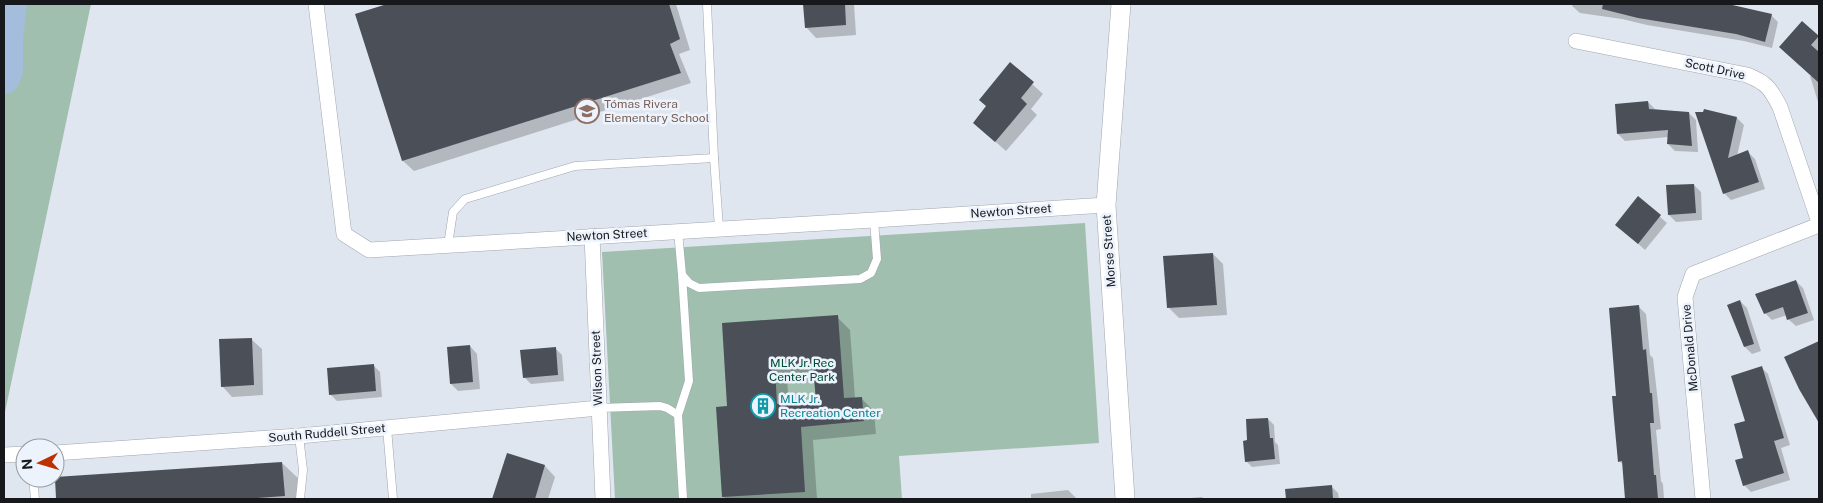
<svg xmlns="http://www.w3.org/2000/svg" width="1823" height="503" font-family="'Public Sans',sans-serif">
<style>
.green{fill:#a1bfaf}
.shadow{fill:#0003;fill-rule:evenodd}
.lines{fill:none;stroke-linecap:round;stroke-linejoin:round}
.river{stroke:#a5bddc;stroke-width:32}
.building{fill:#4b5058;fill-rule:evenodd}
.service-casing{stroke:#a0a6af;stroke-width:9}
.minor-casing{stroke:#a0a6af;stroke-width:16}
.tertiary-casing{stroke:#a0a6af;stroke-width:20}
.service{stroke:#fff;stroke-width:8}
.minor{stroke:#fff;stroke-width:15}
.tertiary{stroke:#fff;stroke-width:19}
.labels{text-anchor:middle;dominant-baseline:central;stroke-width:5;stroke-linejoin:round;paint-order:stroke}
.street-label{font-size:12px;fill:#16181b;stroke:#edf3fd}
.education-label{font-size:12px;fill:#785e54;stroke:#edf3fd;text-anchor:start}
.park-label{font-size:12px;fill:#004e33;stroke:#edf3fd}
.culture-label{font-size:12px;fill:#0d838f;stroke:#edf3fd;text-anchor:start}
</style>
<rect width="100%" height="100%" fill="#e0e6ef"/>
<g class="green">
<polygon points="4,4 91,4 4,417"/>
<polygon points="1085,223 1099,443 899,456 902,499 615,499 602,252"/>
</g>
<g class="shadow">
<polygon points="391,4 676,4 690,50 679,54 691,83 414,171 403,161 357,15"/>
<polygon points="804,4 854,4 856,35 816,38 806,27"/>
<polygon points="1573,4 1727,4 1771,15 1778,22 1772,48 1744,41 1647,25 1622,19 1580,13 1572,6"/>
<polygon points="1802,23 1819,39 1819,51 1818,53 1819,54 1819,65 1811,75"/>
<polygon points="1010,64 1043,94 1031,109 1037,115 1006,151 974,123 987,107"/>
<polygon points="1819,73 1819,105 1810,76"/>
<polygon points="1648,102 1655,109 1689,113 1696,120 1698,152 1675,151 1668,144 1668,137 1625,141 1618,134"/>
<polygon points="1705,111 1737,118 1744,125 1737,156 1748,152 1755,159 1765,189 1731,200 1724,193 1704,114"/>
<polygon points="1694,185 1701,192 1702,220 1676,222 1669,215"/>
<polygon points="1638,198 1667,223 1645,250 1624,231"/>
<polygon points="1213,254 1223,264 1227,315 1179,318 1169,308"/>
<polygon points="1796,281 1803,288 1814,320 1796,326 1788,319 1787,315 1772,320 1765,313"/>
<polygon points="1740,301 1747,308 1761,351 1752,354 1745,347 1728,306"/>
<polygon points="1639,307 1646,314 1650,355 1653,358 1661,429 1656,430 1661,481 1663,484 1664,499 1627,499 1624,465 1619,461 1618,397"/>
<path d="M837 317 850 330 855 398H861L874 411 876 434 813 440 817 499H726L723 496 729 408 724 324ZM815 378 817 403 789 404 787 380Z"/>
<polygon points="251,339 262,349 263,395 232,397 222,386"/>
<polygon points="1817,343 1819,345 1819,420 1800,388"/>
<polygon points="470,346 477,354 480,389 458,391 451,384"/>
<polygon points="555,348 562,355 564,381 531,384 524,377"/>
<polygon points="373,365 380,372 382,397 337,401 330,394"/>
<polygon points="1761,367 1768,374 1790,445 1781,448 1790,480 1751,492 1744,485 1746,422"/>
<polygon points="1268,419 1274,425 1275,442 1278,445 1280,464 1252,467 1246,461 1248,442"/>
<polygon points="507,455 545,466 555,477 548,499 493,499"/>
<polygon points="282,463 300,480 301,499 57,499 55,479"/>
<polygon points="1331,486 1338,493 1339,499 1294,499 1293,489"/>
<polygon points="1068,490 1077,499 1031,499 1031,494"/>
<polygon points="1202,497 1204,499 1179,499"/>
</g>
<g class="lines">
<polyline class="river" points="4,78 7,70 7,38 11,4"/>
</g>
<g class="building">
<polygon points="387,4 669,4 680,39 670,44 681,73 402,161 355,14"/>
<polygon points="803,4 845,4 846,25 805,28"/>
<polygon points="1603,4 1728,4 1772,14 1765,42 1736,34 1638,18 1602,9"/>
<polygon points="1802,21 1819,36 1811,45 1819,52 1819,83 1779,47"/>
<polygon points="1010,62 1034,82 1021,98 1027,104 995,142 973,123 986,106 979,100"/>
<polygon points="1648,101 1649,109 1689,112 1692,146 1667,144 1668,130 1617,134 1615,104"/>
<polygon points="1704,109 1737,117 1728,158 1748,150 1759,182 1723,194 1695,112 1703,112"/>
<polygon points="1694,184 1696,213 1668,215 1666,185"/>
<polygon points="1638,196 1661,215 1638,244 1615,225"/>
<polygon points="1213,253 1217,305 1167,308 1163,256"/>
<polygon points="1796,280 1808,313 1787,320 1783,307 1764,314 1755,294"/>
<polygon points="1740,300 1754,344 1744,347 1727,305"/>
<polygon points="1639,305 1643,350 1646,349 1650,393 1652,393 1654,423 1650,423 1654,475 1656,475 1658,499 1625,499 1622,461 1618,462 1614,419 1612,396 1616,396 1609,308"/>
<path d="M838 315 844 398 862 397 864 421 801 427 805 492 722 497 716 407 727 406 722 323ZM813 365 816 402 777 404 775 368Z"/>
<polygon points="252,338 254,385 221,387 219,339"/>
<polygon points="1819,341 1819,423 1799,389 1784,357"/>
<polygon points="470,345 473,382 450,384 447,347"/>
<polygon points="556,347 558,375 523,378 520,350"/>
<polygon points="374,364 376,391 329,395 327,368"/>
<polygon points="1762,366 1784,438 1774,441 1784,473 1743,486 1735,460 1743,458 1734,424 1745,421 1731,376"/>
<polygon points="1268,418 1270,438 1273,438 1275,459 1245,462 1243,441 1247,440 1246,419"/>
<polygon points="507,453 545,465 535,499 492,499"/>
<polygon points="282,462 285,496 243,499 56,499 55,477"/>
<polygon points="1332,485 1333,499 1286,499 1285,489"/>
</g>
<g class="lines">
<defs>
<g id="service">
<polyline points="707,4 714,158"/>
<polyline points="678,231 682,275 689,283 699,288 860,279 871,273 877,259 874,220"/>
<polyline points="448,245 453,212 465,199 575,166 714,158 719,228"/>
<polyline points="599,408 660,406 667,408 678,415 683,499"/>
<polyline points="678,415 689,381 682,275"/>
<polyline points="387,428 393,499"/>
<polyline points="299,436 303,470 300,499"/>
<polyline points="33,478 35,499"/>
</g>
<g id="minor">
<polyline points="316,4 344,234 369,250 874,220 1106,205"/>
<path d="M1576 41 1747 75C1767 83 1770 88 1780 107L1819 222"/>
<polyline points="592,236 603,499"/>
<polyline points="55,453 299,436 599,408"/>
<polyline points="4,455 25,454"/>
<polyline points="1703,499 1685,297 1693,274 1819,225"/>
</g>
<polyline id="tertiary" points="1121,4 1106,205 1125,499"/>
</defs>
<use href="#service" class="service-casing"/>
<use href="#minor" class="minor-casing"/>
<use href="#tertiary" class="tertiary-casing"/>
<use href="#service" class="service"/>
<use href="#minor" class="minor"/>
<use href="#tertiary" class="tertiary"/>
</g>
<defs>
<symbol id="school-ring" viewBox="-11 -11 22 22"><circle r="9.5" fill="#edf3fd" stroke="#8d6e63" stroke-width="1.5"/><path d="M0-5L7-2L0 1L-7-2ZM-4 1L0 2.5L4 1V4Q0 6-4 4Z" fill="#8d6e63"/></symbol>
<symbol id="building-ring" viewBox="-11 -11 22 22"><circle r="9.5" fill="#edf3fd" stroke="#0f9aa8" stroke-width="1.5"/><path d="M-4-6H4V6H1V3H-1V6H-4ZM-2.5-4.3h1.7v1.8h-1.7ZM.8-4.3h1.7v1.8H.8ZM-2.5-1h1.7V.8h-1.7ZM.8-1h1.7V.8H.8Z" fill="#0f9aa8"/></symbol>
</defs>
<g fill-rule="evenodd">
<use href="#school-ring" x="573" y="97" width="28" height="28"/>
<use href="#building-ring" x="749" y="392" width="28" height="28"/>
</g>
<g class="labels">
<g class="street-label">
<text transform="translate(1715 69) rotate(12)">Scott Drive</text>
<text transform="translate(1011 211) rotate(-4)">Newton Street</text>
<text transform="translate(607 235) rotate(-3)">Newton Street</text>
<text transform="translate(1109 251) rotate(-94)">Morse Street</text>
<text transform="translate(1690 348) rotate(-95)">McDonald Drive</text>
<text transform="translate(597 368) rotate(-92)">Wilson Street</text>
<text transform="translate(327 433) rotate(-5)">South Ruddell Street</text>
</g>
<g class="education-label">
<text x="604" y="104">Tómas Rivera<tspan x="604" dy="14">Elementary School</tspan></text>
</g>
<g class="park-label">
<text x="802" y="363">MLK Jr. Rec<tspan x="802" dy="14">Center Park</tspan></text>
</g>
<g class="culture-label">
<text x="780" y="399">MLK Jr.<tspan x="780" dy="14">Recreation Center</tspan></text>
</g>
</g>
<rect width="1823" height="503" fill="none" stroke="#16181b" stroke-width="10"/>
<g transform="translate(40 463) rotate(265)"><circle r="24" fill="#edf3fd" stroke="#979ba3"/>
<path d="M0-4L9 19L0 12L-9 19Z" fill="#bb3200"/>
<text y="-8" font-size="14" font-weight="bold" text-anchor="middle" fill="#16181b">N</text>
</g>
</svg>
